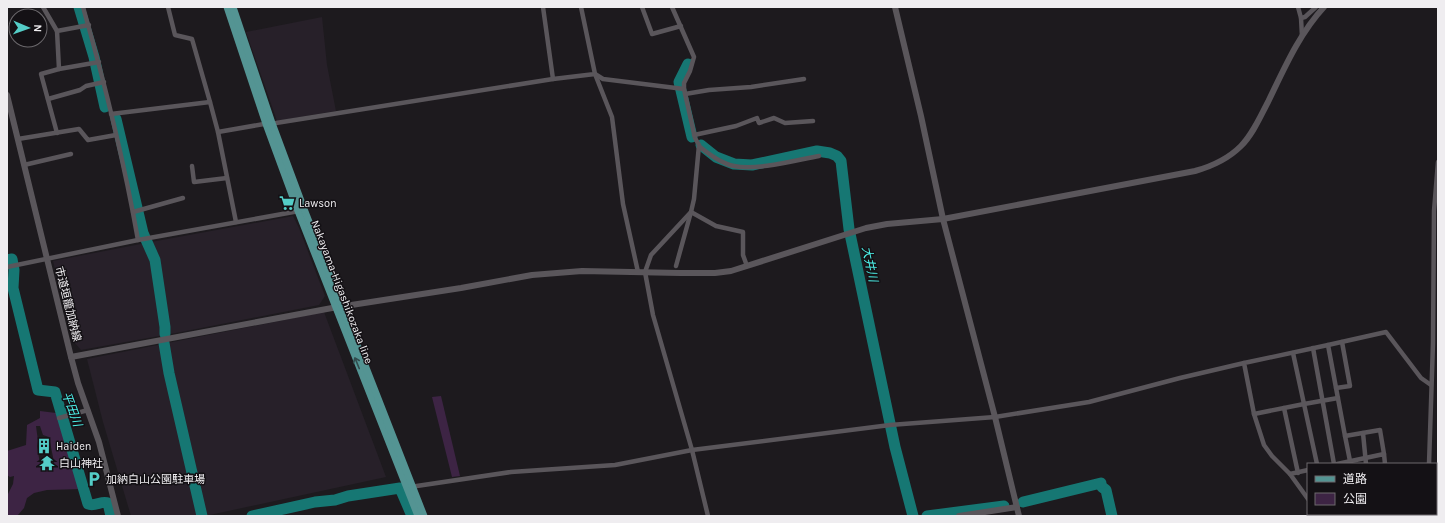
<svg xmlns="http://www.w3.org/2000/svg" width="1445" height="523" font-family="Karla,'Noto Sans JP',sans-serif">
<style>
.built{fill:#272029}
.green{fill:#3d2444;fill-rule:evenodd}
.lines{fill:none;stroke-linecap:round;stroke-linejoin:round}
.river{stroke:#167773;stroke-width:11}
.minor{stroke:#5a565b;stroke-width:4.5}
.tertiary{stroke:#5a565b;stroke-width:6}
.primary{stroke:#549493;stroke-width:7}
.oneway{stroke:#314c4e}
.labels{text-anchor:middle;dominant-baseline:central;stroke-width:3;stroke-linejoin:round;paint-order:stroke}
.poi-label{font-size:11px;fill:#efedf0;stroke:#141115;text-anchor:start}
.street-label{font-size:11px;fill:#efedf0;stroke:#141115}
.water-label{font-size:12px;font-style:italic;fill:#4ef4ec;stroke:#141115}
</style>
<rect width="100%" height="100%" fill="#1d1a1e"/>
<g class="built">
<polygon points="322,17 327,65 336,111 277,121 246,32"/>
<polygon points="293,216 299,228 325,296 319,305 176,333 81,350 74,342 53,261 151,242"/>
<polygon points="324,312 386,477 205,516 131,516 103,422 87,359"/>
</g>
<g class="green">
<polygon points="441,396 460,476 452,477 432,397"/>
<path d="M40 411 56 413 82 489 47 490 34 493 27 498 24 508 17 516H7V496L13 484 14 476 10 477 7 475V451L26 445 27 425 40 418ZM36 426H40L43 435 49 437 55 467 41 470 37 446 38 441Z"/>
</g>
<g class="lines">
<g class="river">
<polyline points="79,7 94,57 105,107"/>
<polyline points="688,64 679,82 692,137"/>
<polyline points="116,119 143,233 155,260 165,327 165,334"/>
<polyline points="701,145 716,157 734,164 752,165 817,151 830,153 837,156 841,161 849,229 895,447 913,516"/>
<path d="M7 260 12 259 14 270 13 288 38 390 55 392 88 504C95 507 102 500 108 503L111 516"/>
<polyline points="164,343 169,373 202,516"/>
<polyline points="1102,487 1106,490 1112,516"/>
<polyline points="1023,502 1101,483"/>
<polyline points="252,516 315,502 335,500 348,496 400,488 412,516"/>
<polyline points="927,516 1004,506"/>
</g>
<g class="minor">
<polyline points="43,7 57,31"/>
<path d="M83 7C105 84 124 161 138 240"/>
<polyline points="168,7 175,35 192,39 210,102"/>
<polyline points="543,7 553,79 595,74 581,7"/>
<polyline points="642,7 652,34 681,26"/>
<polyline points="672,7 694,57 690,71 684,83 684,89 695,138 699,145 694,199 691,212 651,255 645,272 653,315 692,450 708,516"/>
<polyline points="1298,7 1301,18 1302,36"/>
<polyline points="1301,18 1305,17 1316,7"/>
<polyline points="89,25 57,31 59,69 99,62"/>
<polyline points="595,74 612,117 623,204 638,272"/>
<polyline points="595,74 603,79 684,89"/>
<polyline points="685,94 709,90 751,87 804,79"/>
<polyline points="48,99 80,90 86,86 104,82"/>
<polyline points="111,114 210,102 218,132 264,124 276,123 553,79"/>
<polyline points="218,132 236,222"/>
<polyline points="57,133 41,74 59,69"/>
<polyline points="694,135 736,126 757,118 759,123 774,118 785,123 813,121"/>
<polyline points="18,139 79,129 88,140 116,135"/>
<path d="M700 147C710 155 722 164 734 166 756 171 797 160 819 156"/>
<polyline points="24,165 71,154"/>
<polyline points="192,166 194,182 227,178"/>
<polyline points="133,212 183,198"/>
<polyline points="676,266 691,212 716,226 743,232 743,255 747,266"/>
<polyline points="7,267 138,240 299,211"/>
<polyline points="1328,345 1386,332 1421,378 1431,385"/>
<polyline points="1313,348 1334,464"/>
<polyline points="1293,353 1304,404 1338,398"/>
<polyline points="1336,388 1350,386 1342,342"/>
<polyline points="1284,408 1298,473"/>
<polyline points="1254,414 1244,363 1328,345 1345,436 1380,430 1384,454"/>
<polyline points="59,418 88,410"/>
<polyline points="1363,433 1366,464"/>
<polyline points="1345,436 1350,461"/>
<polyline points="1337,464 1384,454 1385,464"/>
<polyline points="1429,464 1433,343 1434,211 1438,162"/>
<polyline points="1308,470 1290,474 1308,499"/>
<polyline points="1290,474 1272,456 1264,445 1254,414 1304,404 1317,464"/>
<polyline points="410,487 511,472 615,465 692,450 890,425 995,417 1089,402 1180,378 1244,363"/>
<polyline points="1315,514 1315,516"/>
<polyline points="1336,514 1336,516"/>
<polyline points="1355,514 1356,516"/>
<polyline points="1375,514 1375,516"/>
<polyline points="1393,514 1393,516"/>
<polyline points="1428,516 1428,514"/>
</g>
<g class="tertiary">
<polyline points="895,7 921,116 943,219 995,417 1019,516"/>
<polyline points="7,95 71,357 78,383 99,442 118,516"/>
<path d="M71 357 332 308 461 288 532 275 582 271 680 273H715L731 271 866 228 887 224 943 219 1195 171C1213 166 1228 159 1241 146 1253 134 1260 117 1268 102 1284 69 1299 34 1324 7"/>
<polyline points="959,516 1017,507"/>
</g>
<g class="primary">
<polyline points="227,7 266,124 298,211 418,516"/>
<polyline points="233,7 272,123 304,209 424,516"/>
</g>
</g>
<defs><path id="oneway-shaft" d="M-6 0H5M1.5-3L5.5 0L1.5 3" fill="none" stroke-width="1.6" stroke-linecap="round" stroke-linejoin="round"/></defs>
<use class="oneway" href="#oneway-shaft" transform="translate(357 363) rotate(-112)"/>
<defs>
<symbol id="supermarket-bare" viewBox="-9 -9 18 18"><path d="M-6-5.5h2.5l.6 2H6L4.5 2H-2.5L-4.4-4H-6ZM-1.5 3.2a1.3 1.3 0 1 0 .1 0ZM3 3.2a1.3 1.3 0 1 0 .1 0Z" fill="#54cdc7" stroke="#141115" stroke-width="2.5" paint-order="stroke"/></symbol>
<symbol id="building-bare" viewBox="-9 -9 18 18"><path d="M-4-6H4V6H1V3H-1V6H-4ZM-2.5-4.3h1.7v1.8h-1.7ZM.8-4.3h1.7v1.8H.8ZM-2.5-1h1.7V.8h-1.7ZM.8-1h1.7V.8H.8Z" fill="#54cdc7" stroke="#141115" stroke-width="2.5" paint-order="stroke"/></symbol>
<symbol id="temple-bare" viewBox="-9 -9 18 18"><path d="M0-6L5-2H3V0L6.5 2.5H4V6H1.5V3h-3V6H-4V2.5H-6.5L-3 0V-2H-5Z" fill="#54cdc7" stroke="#141115" stroke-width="2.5" paint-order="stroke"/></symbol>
<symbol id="parking-bare" viewBox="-9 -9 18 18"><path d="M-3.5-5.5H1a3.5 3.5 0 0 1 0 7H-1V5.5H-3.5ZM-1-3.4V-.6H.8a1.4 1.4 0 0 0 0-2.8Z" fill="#54cdc7" stroke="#141115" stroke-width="2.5" paint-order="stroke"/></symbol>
</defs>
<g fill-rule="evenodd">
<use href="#supermarket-bare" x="276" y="192" width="22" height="22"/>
<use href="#building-bare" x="33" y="435" width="22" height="22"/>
<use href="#temple-bare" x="36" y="452" width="22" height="22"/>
<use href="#parking-bare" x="83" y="468" width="22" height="22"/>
</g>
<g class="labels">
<g class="poi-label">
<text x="299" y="203">Lawson</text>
<text x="56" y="446">Haiden</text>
<text x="59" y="463">白山神社</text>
<text x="106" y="479">加納白山公園駐車場</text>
</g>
<g class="street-label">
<text transform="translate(342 292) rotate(69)">Nakayama-Higashikozaka line</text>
<text transform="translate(68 304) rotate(76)">市道垣籠加納線</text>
</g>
<g class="water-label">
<text transform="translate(870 264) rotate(78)">大井川</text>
<text transform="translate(72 409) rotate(70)">平田川</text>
</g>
</g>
<rect width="1445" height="523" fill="none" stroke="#efedf0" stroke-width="16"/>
<rect x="1307" y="463" width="130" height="52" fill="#141115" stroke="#6c696d"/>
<rect x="1315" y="476" width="20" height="6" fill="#549493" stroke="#6c696d"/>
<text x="1343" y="483" font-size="12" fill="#efedf0">道路</text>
<rect x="1315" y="493" width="20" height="12" fill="#3d2444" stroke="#6c696d"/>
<text x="1343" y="503" font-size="12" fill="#efedf0">公園</text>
<g transform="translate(28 28) rotate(92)"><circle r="19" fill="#141115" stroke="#6c696d"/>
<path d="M0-3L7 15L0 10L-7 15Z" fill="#54cdc7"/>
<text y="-6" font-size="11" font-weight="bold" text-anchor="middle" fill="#efedf0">N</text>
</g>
</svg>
